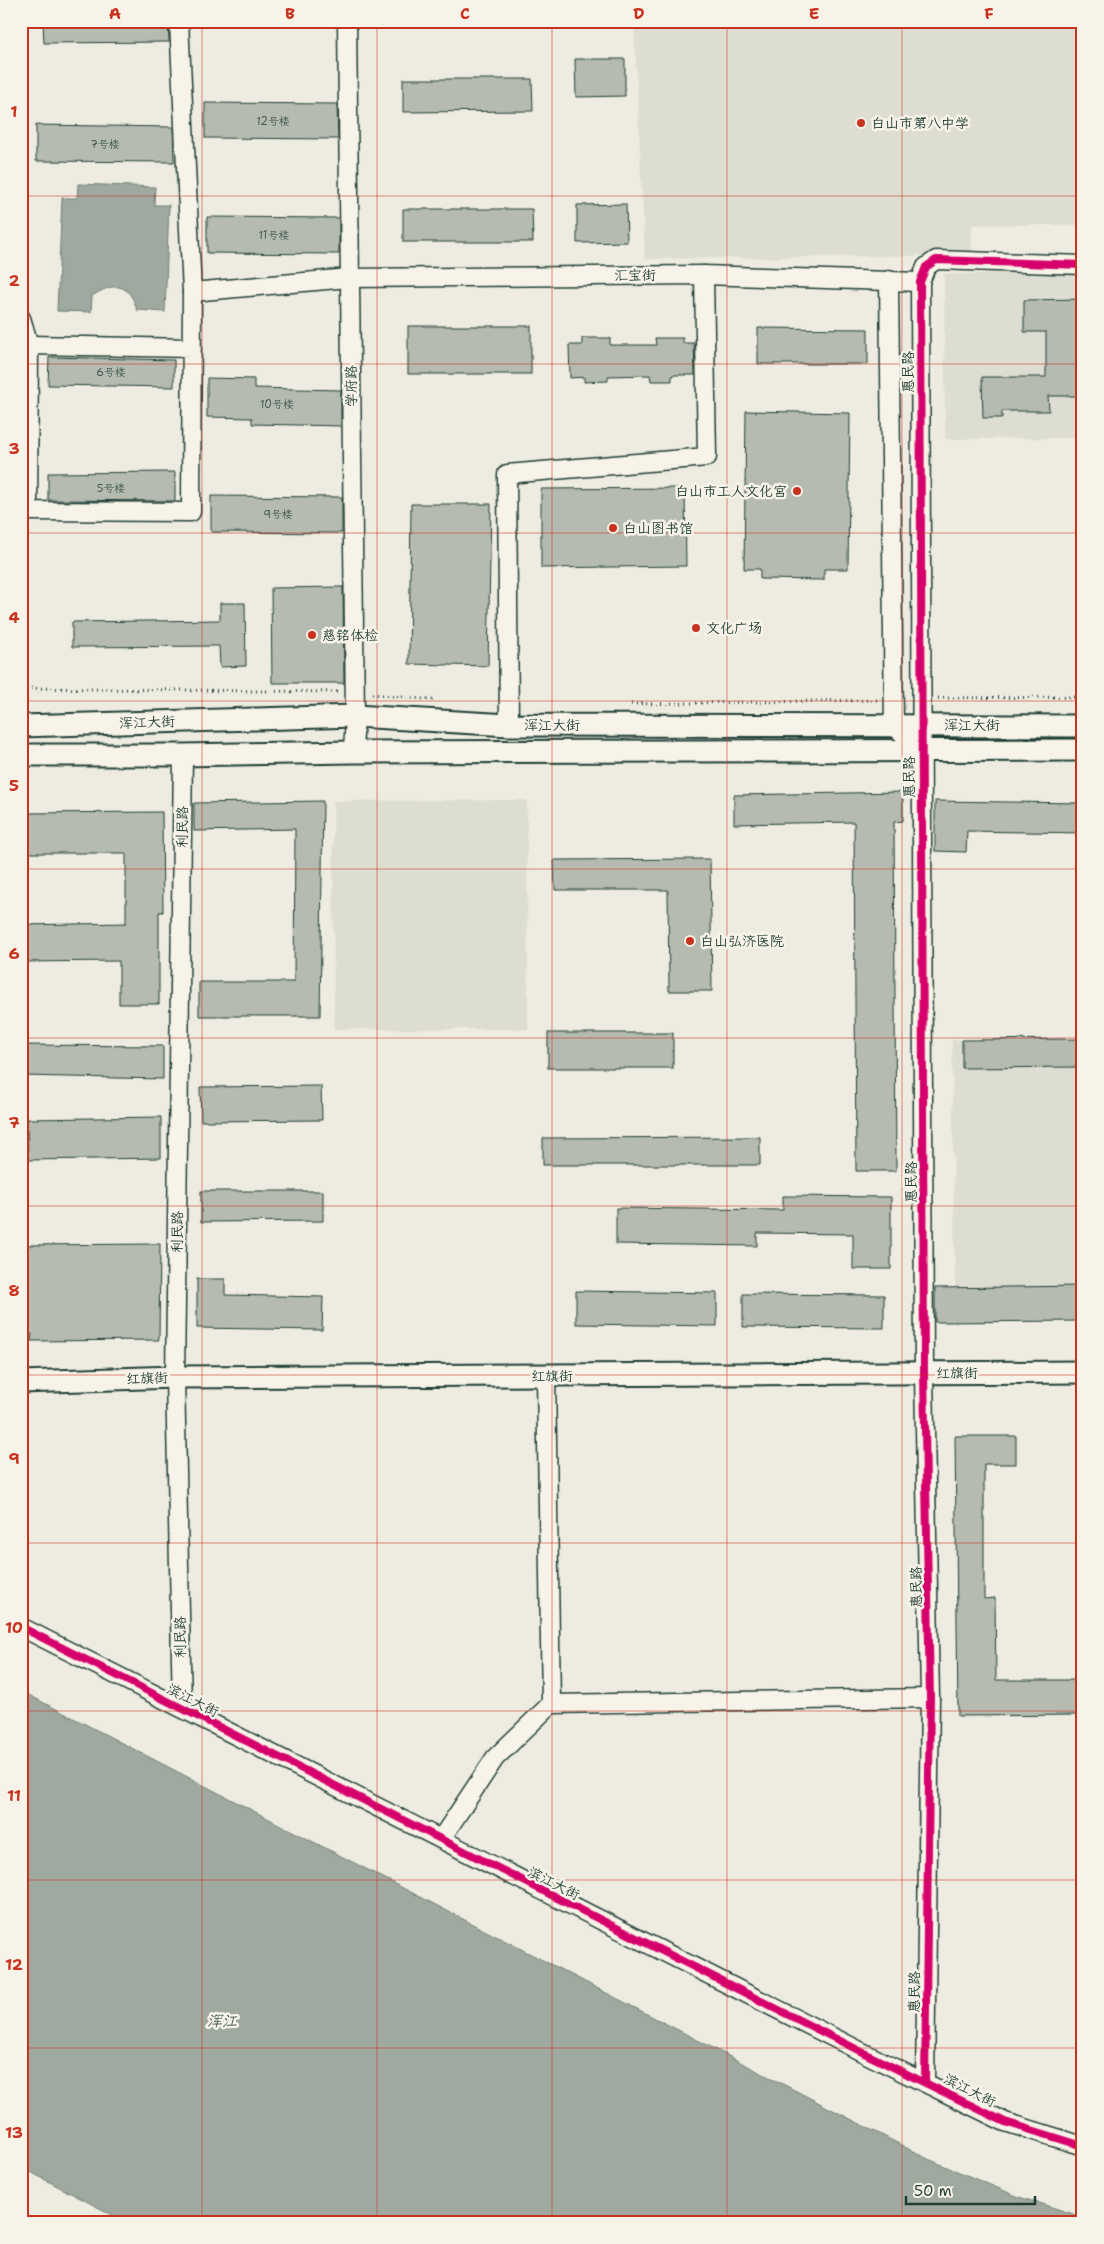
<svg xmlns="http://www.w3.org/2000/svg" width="1104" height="2244" font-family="'Shantell Sans','LXGW WenKai TC',sans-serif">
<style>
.built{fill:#ddddd2}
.water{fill:#9fa99f;stroke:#6c7e74}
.building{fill:#b5bbb0;stroke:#1f3d34}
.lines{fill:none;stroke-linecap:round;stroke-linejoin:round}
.minor-casing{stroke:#1f3d34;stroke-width:21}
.major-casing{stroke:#1f3d34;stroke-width:25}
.path{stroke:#1f3d34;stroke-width:3;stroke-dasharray:1 4;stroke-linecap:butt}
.minor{stroke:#f7f3e8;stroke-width:18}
.major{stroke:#f7f3e8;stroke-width:21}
.cycleway-casing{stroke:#f7f3e8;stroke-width:11}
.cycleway{stroke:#d6006c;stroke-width:8}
.grid{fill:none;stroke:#c8321e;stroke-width:1;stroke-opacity:0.55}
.poi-dot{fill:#c8321e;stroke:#f7f3e8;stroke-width:2}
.labels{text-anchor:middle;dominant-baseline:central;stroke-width:5;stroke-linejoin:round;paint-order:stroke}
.number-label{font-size:11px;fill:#445c53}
.poi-label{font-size:14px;fill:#1f3d34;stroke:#f7f3e8;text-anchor:start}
.street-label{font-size:14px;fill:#1f3d34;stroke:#f7f3e8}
.water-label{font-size:15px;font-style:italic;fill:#3f584f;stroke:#f7f3e8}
.neatline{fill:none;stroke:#c8321e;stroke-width:2}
.grid-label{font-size:16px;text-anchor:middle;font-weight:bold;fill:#c8321e}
</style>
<rect width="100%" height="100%" fill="#eeece1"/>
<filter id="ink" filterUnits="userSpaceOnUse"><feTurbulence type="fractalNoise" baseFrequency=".02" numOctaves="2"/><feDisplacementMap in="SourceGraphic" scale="10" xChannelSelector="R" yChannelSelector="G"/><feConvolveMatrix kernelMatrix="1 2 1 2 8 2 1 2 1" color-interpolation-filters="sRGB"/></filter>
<g filter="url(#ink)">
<g class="built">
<polygon points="634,21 1083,21 1083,225 972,225 972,255 645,259"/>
<polygon points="1083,273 1083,438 945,439 944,274"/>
<polygon points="527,800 528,1029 334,1029 333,801"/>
<polygon points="1083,1039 1083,1286 955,1288 952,1040"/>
</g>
<g class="water">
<path d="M78 184 155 187 154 205H169L165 312 137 310C129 282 114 282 92 296L91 312 57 311 62 198H77Z"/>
<polygon points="21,1691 928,2159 1019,2197 1083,2217 1083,2223 128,2223 21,2167"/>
</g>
<g class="building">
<polygon points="43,21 168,21 169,42 44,43"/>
<polygon points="575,59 625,59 625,96 576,97"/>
<polygon points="403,79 532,79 533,111 403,112"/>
<polygon points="205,103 337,104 338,139 205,138"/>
<polygon points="36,125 173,127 174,162 36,161"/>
<polygon points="626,204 627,242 577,243 577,205"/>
<polygon points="403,209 532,209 533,242 403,242"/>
<polygon points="207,217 339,218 339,254 207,253"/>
<polygon points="1083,299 1083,396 1048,396 1049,411 1002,411 1002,418 983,418 982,377 1046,377 1046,332 1024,332 1024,300"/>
<rect x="408" y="326" width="123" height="48"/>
<polygon points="758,328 868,329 868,364 758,364"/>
<polygon points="582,338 610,338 610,345 656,345 655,338 683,338 683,343 694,343 695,375 672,375 672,381 651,381 650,375 608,376 608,381 584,382 584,377 570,378 569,345 582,345"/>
<polygon points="49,357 174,360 174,387 48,385"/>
<polygon points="207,378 254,379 254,388 341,390 341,426 252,424 252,418 207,417"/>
<polygon points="746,411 850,413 848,569 824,569 824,580 760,579 760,569 744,569"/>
<polygon points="175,472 175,501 48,500 48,473"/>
<polygon points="685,488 686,566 541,568 541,489"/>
<polygon points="211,496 342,497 342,533 211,532"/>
<polygon points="411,504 491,504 488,666 409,664"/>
<polygon points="343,587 344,683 272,683 271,588"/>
<polygon points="220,603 245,603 246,666 220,667 219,646 72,647 72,622 220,620"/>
<polygon points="903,792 903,821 894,822 896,1171 856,1171 854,822 734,824 734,795"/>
<polygon points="323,801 320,1016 199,1016 199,982 294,982 295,829 194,831 194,803"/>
<polygon points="935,801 1083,803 1083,833 967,831 966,852 935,851"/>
<polygon points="162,812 163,912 159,912 159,1004 119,1004 119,961 21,962 21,925 126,923 126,853 21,853 21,813"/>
<polygon points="710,859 712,991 669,991 668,890 555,890 554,860"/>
<rect x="548" y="1033" width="125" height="35"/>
<polygon points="1083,1039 1083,1067 962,1068 962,1040"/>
<polygon points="21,1045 163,1046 163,1079 21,1076"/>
<polygon points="321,1086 322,1120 201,1121 200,1087"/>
<polygon points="161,1117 161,1158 28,1160 27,1119"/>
<polygon points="760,1137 760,1165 543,1165 543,1138"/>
<polygon points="201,1191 323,1191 323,1221 201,1222"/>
<polygon points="783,1196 891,1197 891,1269 853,1269 853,1234 757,1233 757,1246 616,1244 616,1208 783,1210"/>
<polygon points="160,1244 159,1340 31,1341 32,1334 21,1334 21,1245"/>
<polygon points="197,1279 225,1279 225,1295 323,1297 322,1330 197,1328"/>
<polygon points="1083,1286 1083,1321 935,1322 935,1288"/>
<polygon points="576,1291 717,1293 717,1326 576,1324"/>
<polygon points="743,1294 884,1295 884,1328 743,1327"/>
<polygon points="955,1436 1016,1436 1016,1464 984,1464 984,1599 995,1598 996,1680 1083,1680 1083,1715 958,1716"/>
</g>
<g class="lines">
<defs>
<g id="minor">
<polyline points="179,21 192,292 349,278 704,275 920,282"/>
<polyline points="347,21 355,716 353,752"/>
<polyline points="889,280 894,726 921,749"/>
<polyline points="21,318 29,345"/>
<polyline points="192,348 29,345 28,511 191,512 192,292"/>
<polyline points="509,725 507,474 707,457 704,275"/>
<polyline points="21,1627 864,2053 1005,2122 1083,2146"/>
<polyline points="551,1704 930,1698"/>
<polyline points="182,1708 175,1377 183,755"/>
<polyline points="441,1839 495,1758 551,1704 546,1376"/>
<polyline points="925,2082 930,1698 924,1374 920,282 926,267 936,260 1083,265"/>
</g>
<g id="major">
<polyline points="21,726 355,716 509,725 1083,726"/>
<polyline points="21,755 183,755 353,752 1083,750"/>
<polyline points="21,1382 175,1377 1083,1372"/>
</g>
</defs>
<use href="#minor" class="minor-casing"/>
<use href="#major" class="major-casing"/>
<g class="path">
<polyline points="21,688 338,692"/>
<polyline points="372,694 433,700"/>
<polyline points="938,698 1083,697"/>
<polyline points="631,704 877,700"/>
</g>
<use href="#minor" class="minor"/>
<use href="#major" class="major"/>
<defs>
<g id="cycleway">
<polyline points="21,1627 864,2053 1005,2122 1083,2146"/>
<polyline points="925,2082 930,1698 924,1374 920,282 926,267 936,260 1083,265"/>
</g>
</defs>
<use href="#cycleway" class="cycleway-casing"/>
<use href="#cycleway" class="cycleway"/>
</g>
</g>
<path class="grid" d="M202 21V2223M377 21V2223M552 21V2223M727 21V2223M902 21V2223M21 196H1083M21 364H1083M21 533H1083M21 701H1083M21 869H1083M21 1038H1083M21 1206H1083M21 1375H1083M21 1543H1083M21 1711H1083M21 1880H1083M21 2048H1083"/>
<g class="poi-dot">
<circle cx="861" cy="123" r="5"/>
<circle cx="797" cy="491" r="5"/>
<circle cx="613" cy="528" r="5"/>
<circle cx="696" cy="628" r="5"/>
<circle cx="312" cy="635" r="5"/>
<circle cx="690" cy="941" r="5"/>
</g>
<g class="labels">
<g class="number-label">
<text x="273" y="121">12号楼</text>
<text x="105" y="144">7号楼</text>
<text x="274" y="235">11号楼</text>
<text x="111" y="372">6号楼</text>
<text x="277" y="404">10号楼</text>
<text x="111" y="488">5号楼</text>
<text x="278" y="514">9号楼</text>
</g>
<g class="poi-label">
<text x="871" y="123">白山市第八中学</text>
<text x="787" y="491" text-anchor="end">白山市工人文化宫</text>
<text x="623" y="528">白山图书馆</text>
<text x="706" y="628">文化广场</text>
<text x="322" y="635">慈铭体检</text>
<text x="700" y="941">白山弘济医院</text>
</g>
<g class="street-label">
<text transform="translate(635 275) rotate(-1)">汇宝街</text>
<text transform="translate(908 372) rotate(-90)">惠民路</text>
<text transform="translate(351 386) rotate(-91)">学府路</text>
<text transform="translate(147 722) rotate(-2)">浑江大街</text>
<text x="552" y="725">浑江大街</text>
<text x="972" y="725">浑江大街</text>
<text transform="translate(909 777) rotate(-90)">惠民路</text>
<text transform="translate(182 827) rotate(-89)">利民路</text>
<text transform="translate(911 1182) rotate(-90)">惠民路</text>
<text transform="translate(177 1232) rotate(-89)">利民路</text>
<text transform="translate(957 1373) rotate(-1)">红旗街</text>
<text x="552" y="1376">红旗街</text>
<text transform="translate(147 1378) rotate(-2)">红旗街</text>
<text transform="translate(916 1587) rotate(-91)">惠民路</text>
<text transform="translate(180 1637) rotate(-91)">利民路</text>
<text transform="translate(193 1700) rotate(27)">滨江大街</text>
<text transform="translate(554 1883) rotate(27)">滨江大街</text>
<text transform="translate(914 1992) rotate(-89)">惠民路</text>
<text transform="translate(970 2090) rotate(27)">滨江大街</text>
</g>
<g class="water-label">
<text x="222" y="2021">浑江</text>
</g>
</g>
<rect width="1104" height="2244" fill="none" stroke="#f7f3e8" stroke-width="55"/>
<path d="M906 2196v8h129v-8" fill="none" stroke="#1f3d34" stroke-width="2.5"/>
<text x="914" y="2196" font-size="15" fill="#1f3d34" stroke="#f7f3e8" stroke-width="4" paint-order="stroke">50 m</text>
<rect x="28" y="28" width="1048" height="2188" class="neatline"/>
<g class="grid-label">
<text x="115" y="19">A</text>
<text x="290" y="19">B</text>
<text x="465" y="19">C</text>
<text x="639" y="19">D</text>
<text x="814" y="19">E</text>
<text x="989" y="19">F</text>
<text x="14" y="117">1</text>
<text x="14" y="286">2</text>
<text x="14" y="454">3</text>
<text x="14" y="623">4</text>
<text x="14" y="791">5</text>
<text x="14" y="959">6</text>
<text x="14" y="1128">7</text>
<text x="14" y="1296">8</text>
<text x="14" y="1464">9</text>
<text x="14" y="1633">10</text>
<text x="14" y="1801">11</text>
<text x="14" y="1970">12</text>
<text x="14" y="2138">13</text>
</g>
</svg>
